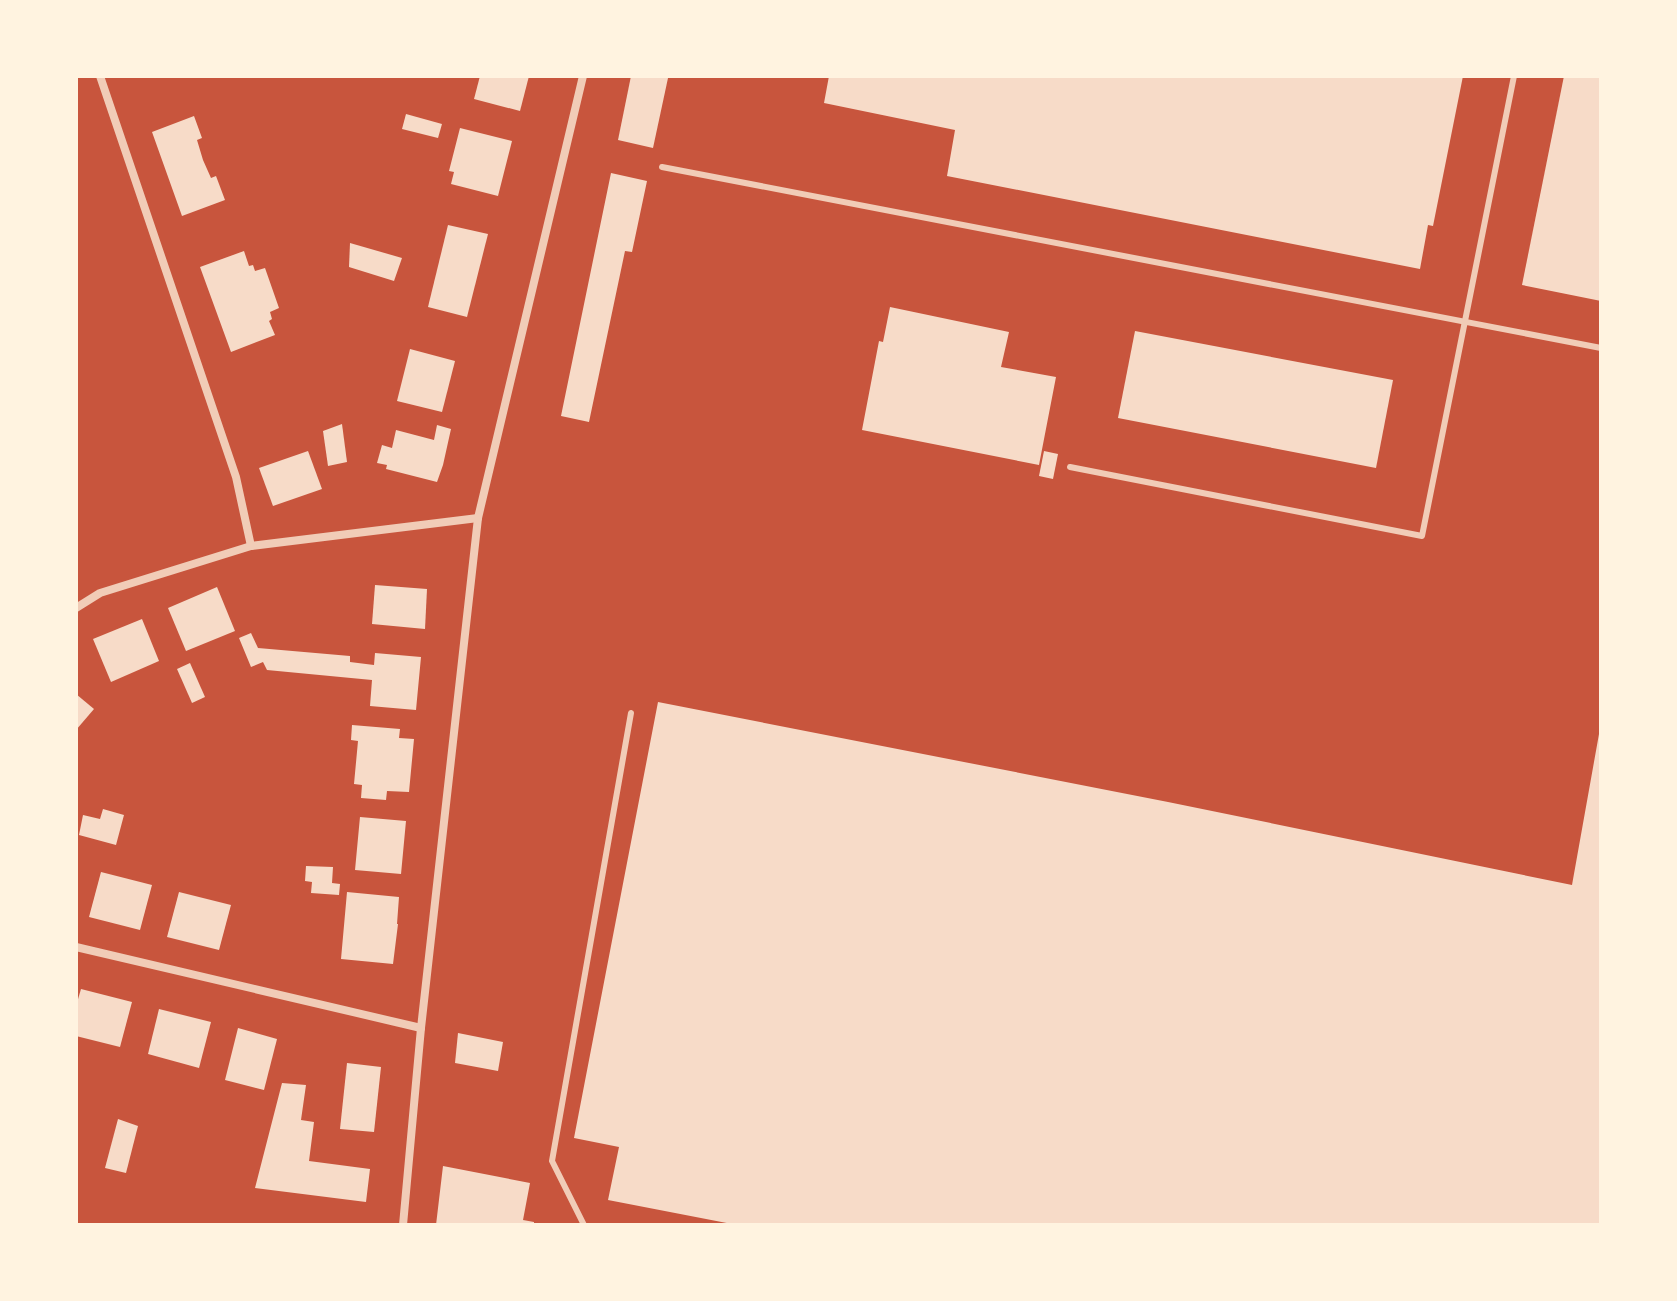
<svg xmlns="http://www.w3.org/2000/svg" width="1677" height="1301" font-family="Inter,sans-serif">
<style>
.building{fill:#f7dbc8}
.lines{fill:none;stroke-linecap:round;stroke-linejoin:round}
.service{stroke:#f1ccb7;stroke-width:6}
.minor{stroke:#f1ccb7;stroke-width:8}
</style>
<rect width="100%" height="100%" fill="#c8553d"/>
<g class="building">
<polygon points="480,76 529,76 520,111 474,99"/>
<polygon points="631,76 661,76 668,78 653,148 618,140"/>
<polygon points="829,76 1463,76 1433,226 1428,225 1420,269 947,176 955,130 824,103"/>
<polygon points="1564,76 1601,76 1601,301 1522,285"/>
<polygon points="406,114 442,124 438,138 402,129"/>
<polygon points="194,116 202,138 197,140 203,160 211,178 216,176 225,200 182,216 152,132"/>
<polygon points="460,128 512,141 498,196 451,184 454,172 449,171"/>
<polygon points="611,173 647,181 632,252 625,251 589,422 561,416"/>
<polygon points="448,225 488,234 467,317 428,307"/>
<polygon points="350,243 402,258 394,281 349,267"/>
<polygon points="244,251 249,266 253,265 255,271 265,268 279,308 270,312 272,319 269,321 275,335 231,352 200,267"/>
<polygon points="890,307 1009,332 1001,367 1056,377 1039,465 862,430 879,341 883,342"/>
<polygon points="1135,331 1393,380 1376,468 1118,418"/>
<polygon points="410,349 455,361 442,412 397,401"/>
<polygon points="342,424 347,462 328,466 323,431"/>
<polygon points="437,425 451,429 443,465 437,482 386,469 387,465 377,463 382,445 392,448 396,430 434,440"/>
<polygon points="308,451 322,489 273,506 259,468"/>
<polygon points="1044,451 1058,454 1053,479 1039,476"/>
<polygon points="375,585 427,589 425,629 372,624"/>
<polygon points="217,587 235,631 186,651 168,608"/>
<polygon points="142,619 159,661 111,682 93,639"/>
<polygon points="251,633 258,648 350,656 350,662 374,665 375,653 421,657 416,710 370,706 372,680 267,670 263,662 251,667 239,638"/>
<polygon points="190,663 205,697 192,703 177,669"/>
<polygon points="76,694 94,709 76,730"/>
<polygon points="658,702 1168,802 1572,885 1599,734 1601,734 1601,1225 737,1225 608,1200 619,1147 574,1138"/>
<polygon points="352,725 400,729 399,738 414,739 409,792 387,791 386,800 361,798 362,785 354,784 358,741 351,740"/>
<polygon points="103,809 124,815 116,845 79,835 83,815 100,819"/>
<polygon points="360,817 406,821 401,874 355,870"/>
<polygon points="306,866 333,867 332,883 340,884 339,895 311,893 312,882 305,881"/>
<polygon points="101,872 152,885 140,930 89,917"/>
<polygon points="179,892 231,905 219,950 167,937"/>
<polygon points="347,892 399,897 397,924 398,924 393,964 341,959"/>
<polygon points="81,989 132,1002 120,1047 76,1036 76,1006"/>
<polygon points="159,1009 211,1022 199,1068 148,1054"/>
<polygon points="238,1028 277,1039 264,1090 225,1080"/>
<polygon points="458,1033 503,1042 498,1071 455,1063"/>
<polygon points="347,1063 381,1067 374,1132 340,1129"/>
<polygon points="282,1083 306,1085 301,1120 314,1122 309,1161 370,1169 366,1202 255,1188"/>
<polygon points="118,1119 138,1126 126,1173 105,1168"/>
<polygon points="443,1166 530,1183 523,1220 534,1222 534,1225 436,1225"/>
</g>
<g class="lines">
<g class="service">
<polyline points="662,167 1601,348"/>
<polyline points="1070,467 1422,536 1514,76"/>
<polyline points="584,1225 552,1161 631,713"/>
</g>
<g class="minor">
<polyline points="100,76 236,477 251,546"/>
<polyline points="76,608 100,593 251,546 478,518"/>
<polyline points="76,947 421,1028"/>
<polyline points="403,1225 421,1028 478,518 583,76"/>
</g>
</g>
<rect width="1677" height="1301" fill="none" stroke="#fff3e0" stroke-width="156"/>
</svg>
